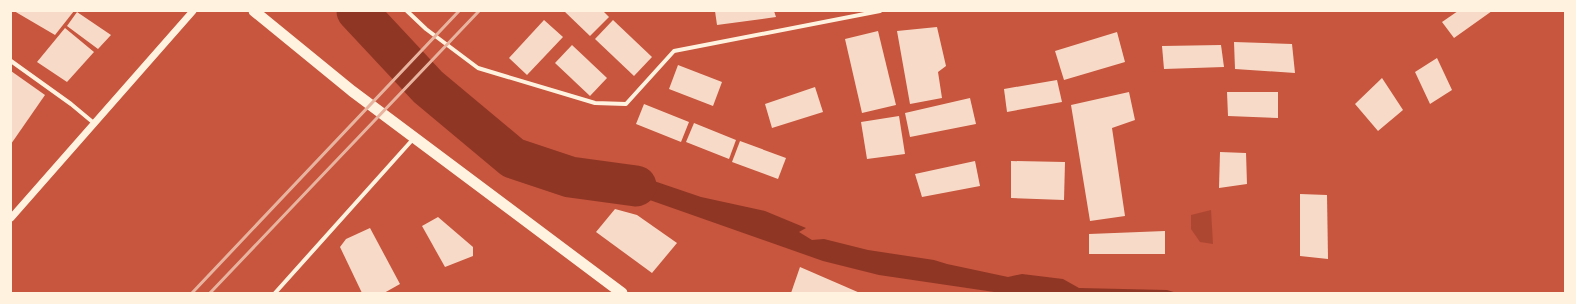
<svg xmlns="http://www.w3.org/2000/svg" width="1576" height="304" font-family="Ubuntu,sans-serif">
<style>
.green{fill:#ae4732}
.water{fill:#8f3625}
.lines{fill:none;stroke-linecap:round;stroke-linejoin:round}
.river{stroke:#8f3625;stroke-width:41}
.building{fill:#f7dbc8}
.minor{stroke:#fff3e0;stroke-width:4}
.tertiary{stroke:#fff3e0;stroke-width:7}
.trunk{stroke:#fff3e0;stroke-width:11}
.rail{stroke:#e9b49f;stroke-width:3}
</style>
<rect width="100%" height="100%" fill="#c8553d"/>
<polygon class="green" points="1211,210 1213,244 1200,242 1191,229 1191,215"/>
<polygon class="water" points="621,176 651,180 701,197 765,211 806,228 799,232 812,240 824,239 868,250 934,260 947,264 1008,277 1022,274 1063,279 1079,288 1167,290 1177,293 1001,293 879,275 823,261 644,198 575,178"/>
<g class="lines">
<polyline class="river" points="357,11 428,87 513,158 570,177 636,186"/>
</g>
<g class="building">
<polygon points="14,11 74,11 55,35"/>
<polygon points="564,11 603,11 609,17 590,36"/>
<polygon points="715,11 774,11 776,17 717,25"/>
<polygon points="1458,11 1492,11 1454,38 1442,22"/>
<polygon points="77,12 111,35 98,49 67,26"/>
<polygon points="544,20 563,37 527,75 509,58"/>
<polygon points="613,20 652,57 634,76 595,39"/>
<polygon points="937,27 946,66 938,72 942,98 910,104 897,31"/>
<polygon points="65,28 94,52 67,82 37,62"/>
<polygon points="878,31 896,105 862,113 845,39"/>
<polygon points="1117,32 1125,62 1064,80 1055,51"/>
<polygon points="1234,42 1292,44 1295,73 1235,69"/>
<polygon points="572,45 607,78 590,96 555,63"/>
<polygon points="1221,45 1224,67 1164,69 1162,46"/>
<polygon points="1437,58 1452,90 1430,104 1415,72"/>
<polygon points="678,65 722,82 713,106 669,89"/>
<polygon points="11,71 45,95 11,144"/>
<polygon points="1382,78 1403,110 1378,131 1355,104"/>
<polygon points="1057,80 1062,102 1007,112 1004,89"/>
<polygon points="815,87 823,112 772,128 765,104"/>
<polygon points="1129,92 1135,120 1112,128 1125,216 1090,221 1071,105"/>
<polygon points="1227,92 1278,92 1278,118 1228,116"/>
<polygon points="970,98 976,124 910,137 905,113"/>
<polygon points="644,104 689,122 681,142 636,124"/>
<polygon points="899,116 905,154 867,159 861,122"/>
<polygon points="694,123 736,140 729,159 686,142"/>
<polygon points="740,141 786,158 778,179 732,162"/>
<polygon points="1220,152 1246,153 1247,184 1219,188"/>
<polygon points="975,161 980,186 922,197 915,174"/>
<polygon points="1011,161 1065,162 1064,200 1011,198"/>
<polygon points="1300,194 1327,195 1328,259 1300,256"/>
<polygon points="615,209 637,215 677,243 652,273 596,232"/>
<polygon points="438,217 473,247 473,256 445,267 422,226"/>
<polygon points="370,228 400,284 384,293 362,293 340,247 346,239"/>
<polygon points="1165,231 1165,254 1089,254 1089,234"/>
<polygon points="800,267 860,293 791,293"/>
</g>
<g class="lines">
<g class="minor">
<polyline points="407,11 426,29 478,68 595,103 626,104 674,51 880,11"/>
<polyline points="11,61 71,104 95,124"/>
<polyline points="275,293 414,138"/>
</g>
<polyline class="tertiary" points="11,218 193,11"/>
<polyline class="trunk" points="254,11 352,91 622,293"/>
<g class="rail">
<polyline points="192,293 459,11"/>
<polyline points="210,293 479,11"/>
</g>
</g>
<rect width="1576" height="304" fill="none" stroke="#fff3e0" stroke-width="24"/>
</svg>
